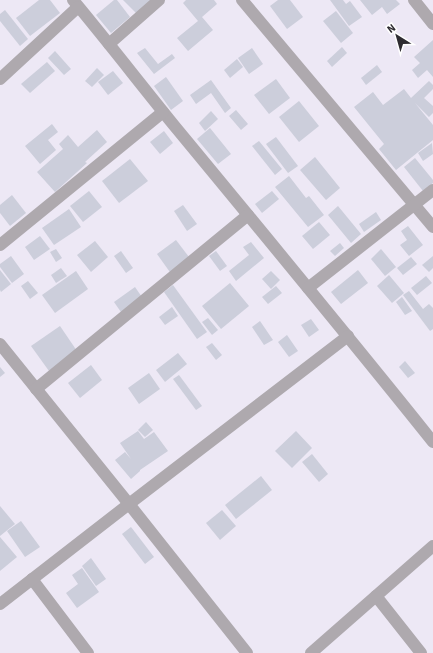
<svg xmlns="http://www.w3.org/2000/svg" width="433" height="653" font-family="'Source Sans 3',sans-serif">
<style>
.building{fill:#cccedb}
.lines{fill:none;stroke-linecap:round;stroke-linejoin:round}
.minor{stroke:#aea9ae;stroke-width:12}
</style>
<rect width="100%" height="100%" fill="#ede8f5"/>
<g class="building">
<polygon points="39,0 50,0 60,13 30,36 16,18"/>
<polygon points="114,0 117,0 130,17 111,33 96,15"/>
<polygon points="123,0 151,0 137,14"/>
<polygon points="186,0 214,0 217,4 202,17 213,30 188,51 177,38 198,21 183,3"/>
<polygon points="278,0 290,0 303,17 287,29 270,6"/>
<polygon points="330,0 343,0 346,4 350,1 362,17 349,26"/>
<polygon points="360,0 396,0 400,4 387,14 382,7 372,15"/>
<polygon points="5,10 28,39 20,46 0,21 0,14"/>
<polygon points="336,11 353,33 341,43 323,21"/>
<polygon points="433,40 433,77 427,70 418,78 412,70 420,63 414,57"/>
<polygon points="342,47 347,53 332,67 327,61"/>
<polygon points="145,48 158,64 172,54 175,58 154,74 137,53"/>
<polygon points="252,48 263,64 249,74 238,58"/>
<polygon points="55,51 71,69 64,75 48,58"/>
<polygon points="237,59 243,67 230,78 224,70"/>
<polygon points="47,62 55,71 30,93 21,84"/>
<polygon points="377,65 382,72 366,85 361,78"/>
<polygon points="97,68 104,75 92,87 85,81"/>
<polygon points="113,71 123,83 108,95 98,82"/>
<polygon points="166,77 183,101 171,110 154,86"/>
<polygon points="276,79 290,98 269,114 254,95"/>
<polygon points="211,80 231,108 225,113 211,93 196,104 190,95"/>
<polygon points="429,81 433,85 433,89 424,98 433,106 433,113 429,117 415,103 433,125 433,140 396,170 379,149 384,144 354,107 373,92 383,105 404,89 411,98"/>
<polygon points="299,101 319,126 299,142 279,117"/>
<polygon points="236,110 248,124 241,130 229,116"/>
<polygon points="211,111 218,119 205,131 199,123"/>
<polygon points="52,124 58,132 48,140 56,150 40,164 25,146"/>
<polygon points="210,128 231,154 218,164 197,139"/>
<polygon points="97,130 107,142 85,162 87,163 55,192 37,172 63,149 59,144 68,135 78,147"/>
<polygon points="164,131 173,143 160,154 150,142"/>
<polygon points="276,137 298,166 288,173 266,144"/>
<polygon points="259,141 282,169 275,175 252,146"/>
<polygon points="432,143 433,154 423,161 418,153"/>
<polygon points="315,157 340,188 326,200 300,170"/>
<polygon points="415,158 433,180 433,183 423,191 404,167"/>
<polygon points="130,159 148,181 119,203 102,181"/>
<polygon points="289,176 306,198 309,196 324,215 308,227 275,187"/>
<polygon points="89,191 102,207 83,222 70,206"/>
<polygon points="272,191 279,199 262,213 255,204"/>
<polygon points="12,195 26,213 10,226 0,213 0,205"/>
<polygon points="183,205 197,224 187,231 174,211"/>
<polygon points="338,206 361,234 351,243 328,215"/>
<polygon points="69,209 81,227 54,245 42,228"/>
<polygon points="376,212 381,220 364,232 359,224"/>
<polygon points="319,222 330,235 313,249 302,236"/>
<polygon points="408,226 423,245 409,256 400,245 407,240 401,231"/>
<polygon points="40,236 50,249 34,260 25,247"/>
<polygon points="176,240 192,261 172,275 157,254"/>
<polygon points="95,241 108,257 91,272 77,255"/>
<polygon points="251,242 264,258 236,281 229,271 249,255 243,247"/>
<polygon points="340,243 344,248 335,256 330,251"/>
<polygon points="56,249 62,258 56,262 50,252"/>
<polygon points="381,249 396,267 385,276 371,259"/>
<polygon points="121,251 133,268 126,273 114,256"/>
<polygon points="216,251 227,266 220,271 209,256"/>
<polygon points="11,256 24,274 12,283 0,267 0,264"/>
<polygon points="433,256 433,268 429,272 422,265"/>
<polygon points="411,257 417,264 403,275 397,268"/>
<polygon points="61,268 67,276 56,283 51,275"/>
<polygon points="0,270 11,284 1,292 0,290"/>
<polygon points="358,270 368,283 341,304 331,292"/>
<polygon points="76,271 88,289 55,313 42,295"/>
<polygon points="271,271 280,280 271,289 262,279"/>
<polygon points="389,275 404,293 392,303 377,286"/>
<polygon points="426,276 432,283 417,295 411,288"/>
<polygon points="28,281 38,293 30,299 21,286"/>
<polygon points="230,283 249,306 221,329 202,306"/>
<polygon points="173,285 207,332 197,339 164,292"/>
<polygon points="276,286 282,293 268,304 262,297"/>
<polygon points="135,287 144,300 123,315 114,302"/>
<polygon points="409,291 423,309 429,304 433,308 433,329 430,331 403,295"/>
<polygon points="402,297 412,311 405,315 396,302"/>
<polygon points="172,307 178,316 165,325 159,317"/>
<polygon points="208,318 218,330 212,335 202,322"/>
<polygon points="311,319 319,330 309,337 301,325"/>
<polygon points="260,321 273,340 264,345 252,327"/>
<polygon points="60,326 77,351 49,371 31,346"/>
<polygon points="287,335 298,351 289,357 278,342"/>
<polygon points="212,343 222,355 216,360 206,347"/>
<polygon points="178,353 187,364 165,382 156,370"/>
<polygon points="405,361 415,373 408,378 399,367"/>
<polygon points="91,365 102,380 80,398 68,383"/>
<polygon points="0,367 5,373 0,377"/>
<polygon points="149,373 160,389 139,404 128,388"/>
<polygon points="179,375 202,406 196,410 173,379"/>
<polygon points="146,422 153,430 145,437 138,430"/>
<polygon points="138,431 144,439 154,432 168,451 140,470 140,471 131,479 115,460 125,452 131,459 120,443"/>
<polygon points="296,431 312,448 292,468 275,451"/>
<polygon points="312,454 328,474 319,482 302,462"/>
<polygon points="261,476 272,490 236,519 225,505"/>
<polygon points="0,506 15,524 0,536"/>
<polygon points="222,510 236,526 220,540 206,523"/>
<polygon points="21,521 40,547 25,557 7,531"/>
<polygon points="131,527 154,557 145,564 122,534"/>
<polygon points="0,537 17,557 0,571"/>
<polygon points="91,558 106,579 96,586 82,566"/>
<polygon points="82,568 99,592 77,608 66,593 78,584 72,575"/>
</g>
<g class="lines">
<g class="minor">
<path d="M73 0C108 42 142 86 177 129 263 233 349 337 433 442"/>
<polyline points="242,0 433,227"/>
<polyline points="414,0 433,24"/>
<polyline points="109,44 159,0"/>
<polyline points="0,79 78,7"/>
<polyline points="0,245 163,112"/>
<polyline points="308,288 433,190"/>
<polyline points="0,344 129,504 247,653"/>
<polyline points="36,389 248,215"/>
<polyline points="32,579 88,653"/>
<polyline points="376,596 421,653"/>
<polyline points="0,604 129,504 348,336"/>
<polyline points="311,653 433,546"/>
</g>
</g>
<g transform="translate(397 36) rotate(323)" stroke="#ffffff" stroke-width="3" paint-order="stroke">
<path d="M0-3L7 15L0 10L-7 15Z" fill="#2e2c31"/>
<text y="-6" font-size="11" font-weight="bold" text-anchor="middle" fill="#2e2c31">N</text>
</g>
</svg>
